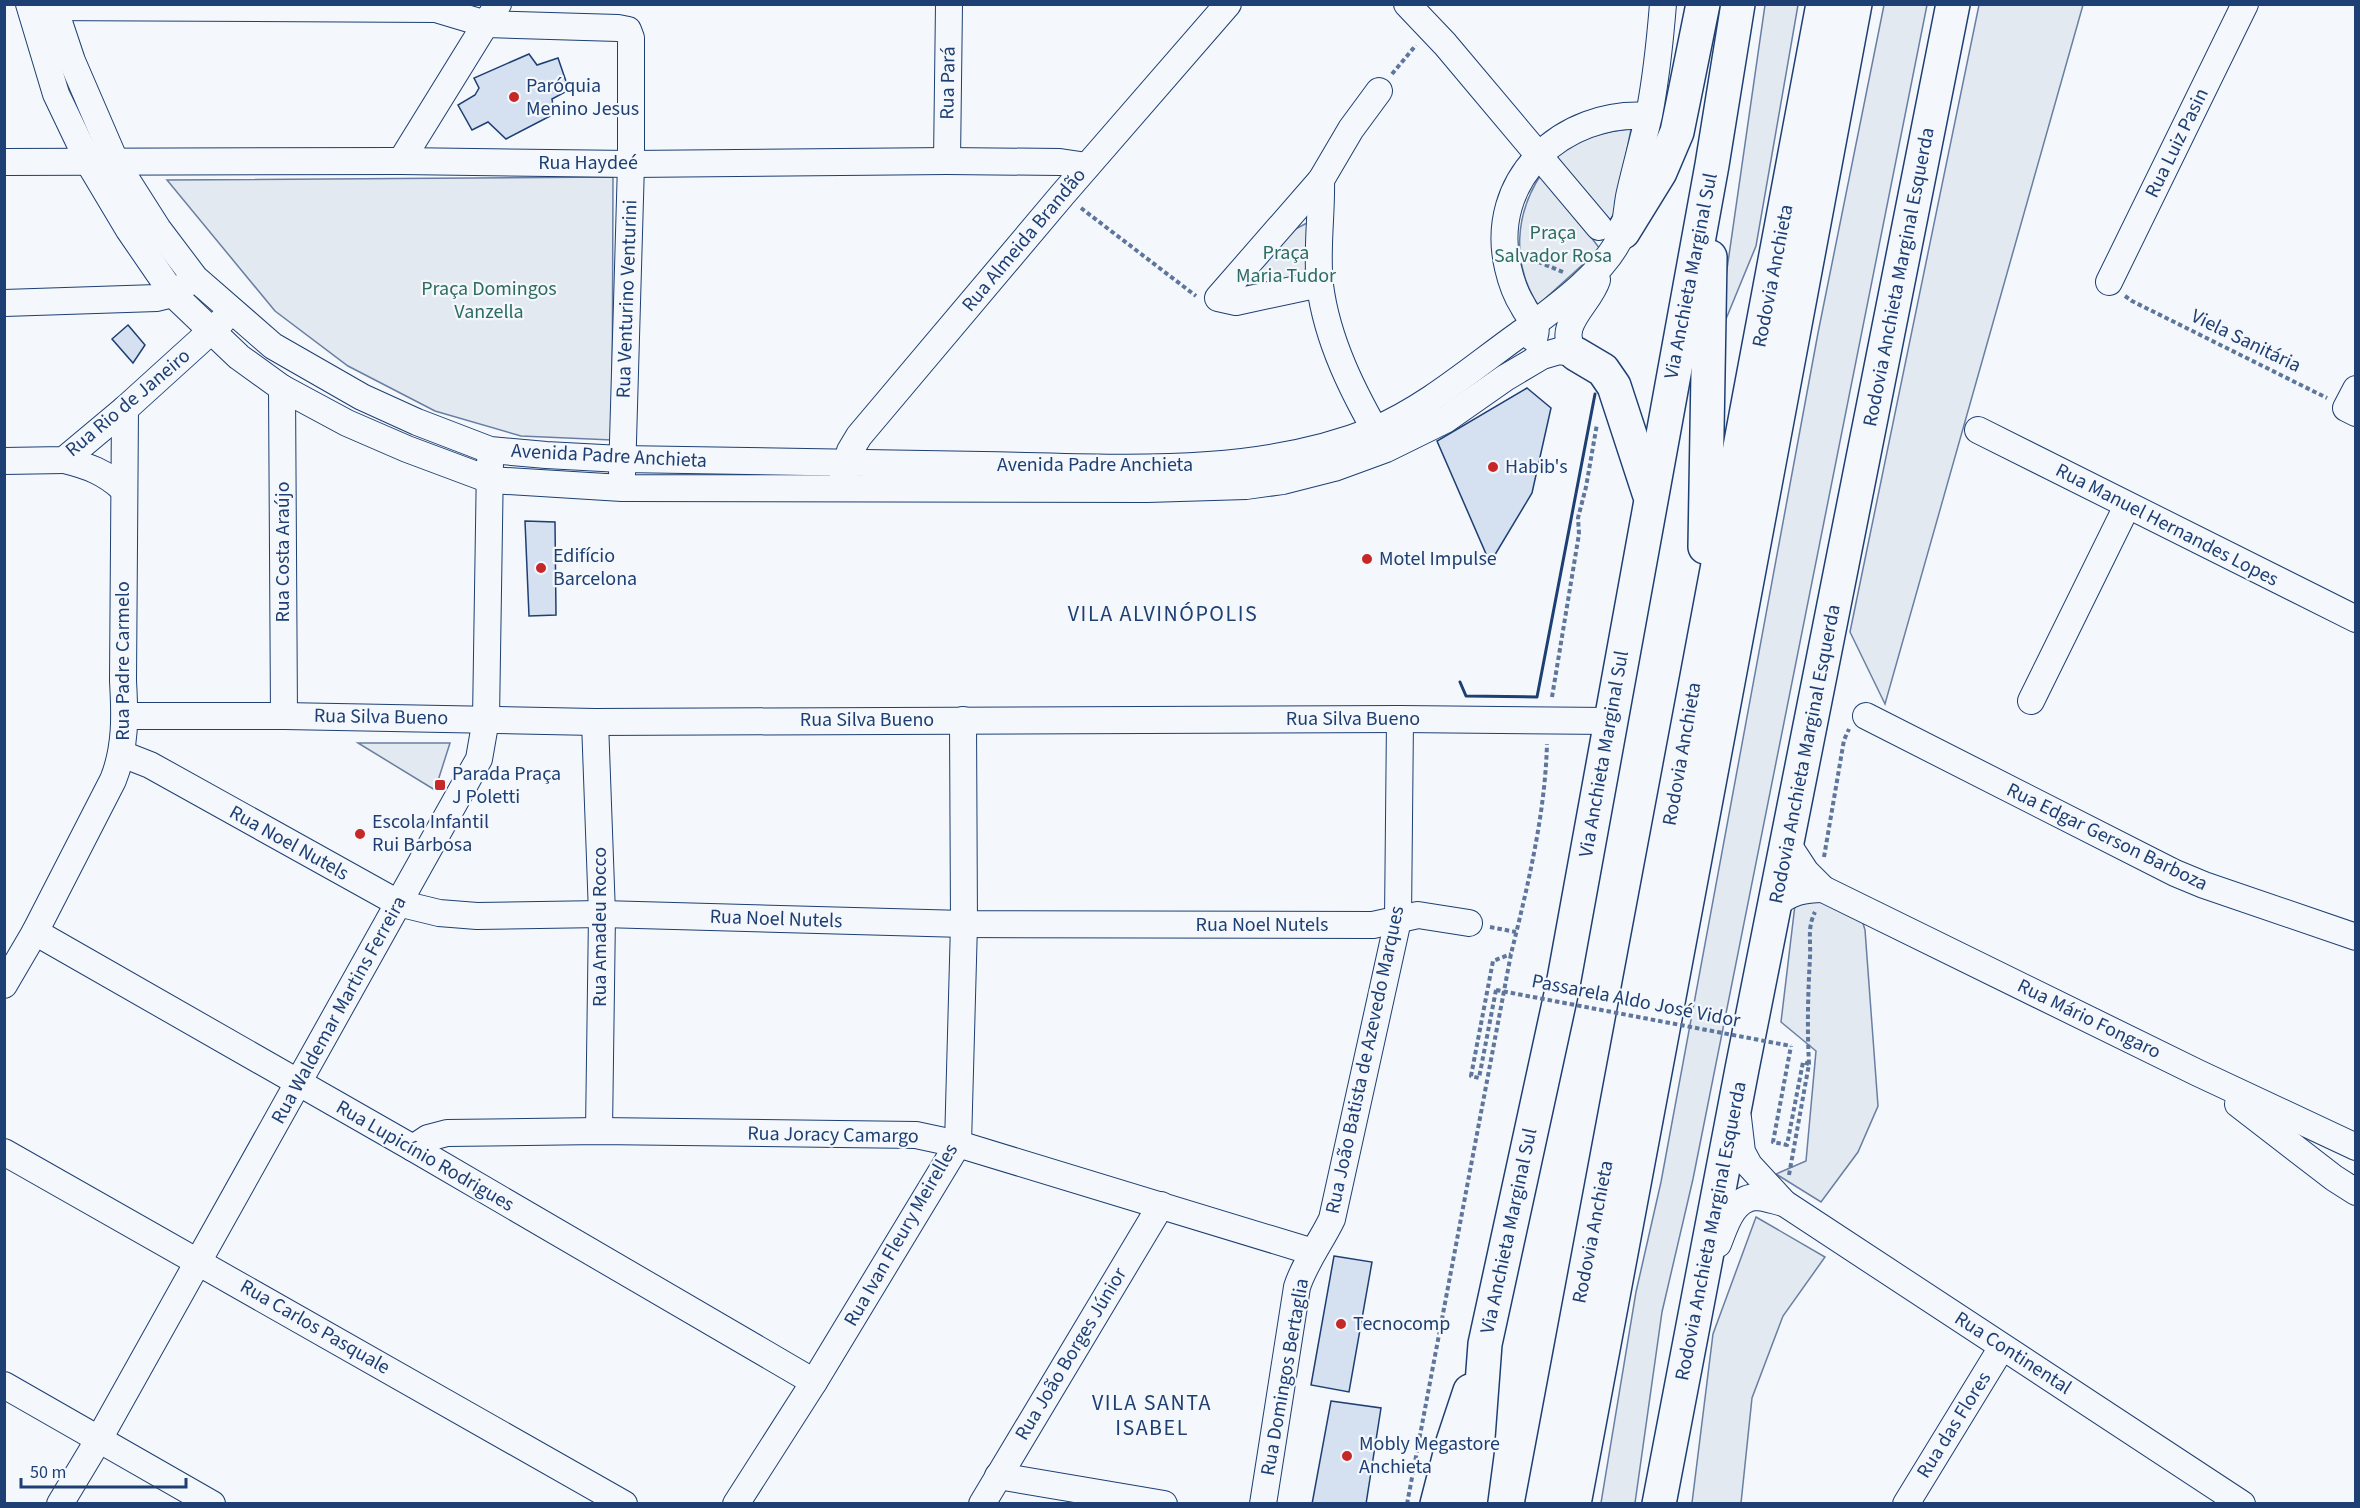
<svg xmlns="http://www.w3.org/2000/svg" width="2360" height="1508" font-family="'Source Sans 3',sans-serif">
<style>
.green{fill:#e3e9f0;stroke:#687fa3;stroke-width:1.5}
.building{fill:#d5e0f0;stroke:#1d3f73;stroke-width:1.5}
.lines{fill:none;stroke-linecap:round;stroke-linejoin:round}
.minor-casing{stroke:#1d3f73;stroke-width:28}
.highway-casing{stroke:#1d3f73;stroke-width:36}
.path{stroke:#5e769c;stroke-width:4;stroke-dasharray:4.5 3;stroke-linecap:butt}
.minor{stroke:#f4f7fb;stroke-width:26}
.highway{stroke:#f4f7fb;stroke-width:33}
.path-bridge{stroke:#5e769c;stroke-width:4;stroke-dasharray:4.5 3;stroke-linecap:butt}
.wall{stroke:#1d3f73;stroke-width:3}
.poi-dot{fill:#c62828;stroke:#f4f7fb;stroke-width:2}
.labels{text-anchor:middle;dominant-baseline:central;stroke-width:4.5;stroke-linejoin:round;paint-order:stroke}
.street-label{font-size:20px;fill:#1d3f73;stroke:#f4f7fb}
.poi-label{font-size:20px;fill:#1d3f73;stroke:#f4f7fb;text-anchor:start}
.park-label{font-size:20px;fill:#2c6c60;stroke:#f4f7fb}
.quarter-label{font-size:22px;letter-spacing:1.5px;fill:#1d3f73;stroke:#f4f7fb}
</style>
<rect width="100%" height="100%" fill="#f4f7fb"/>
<g class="green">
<polygon points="1765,5 1798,5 1756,246 1726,319 1724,290"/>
<polygon points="1884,5 1927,5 1693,1179 1662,1312 1635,1503 1601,1503 1636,1292 1661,1182 1818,333"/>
<polygon points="1979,5 2083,5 1885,704 1850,632"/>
<path d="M1631 129 1612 227 1557 157C1580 140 1602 131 1631 129Z"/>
<path d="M1542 173 1600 249 1538 305C1511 263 1515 213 1542 173Z"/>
<polygon points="613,177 612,440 521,436 435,411 348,366 275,311 167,180"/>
<path d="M1315 220 1303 282 1242 293V285C1264 259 1281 231 1315 220Z"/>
<polygon points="358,743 450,743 435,790"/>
<polygon points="1820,901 1862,920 1865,930 1878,1106 1858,1152 1821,1202 1776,1174 1806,1161 1816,1051 1781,1022 1795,905"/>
<polygon points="1756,1217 1825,1257 1783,1316 1752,1398 1741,1503 1692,1503 1713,1334"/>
</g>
<g class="building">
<polygon points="529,54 537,65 558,58 569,90 552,99 554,114 506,139 488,122 472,130 458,105 475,95 479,88 474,78"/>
<polygon points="128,325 145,345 133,363 112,339"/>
<polygon points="1527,388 1551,408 1532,493 1490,563 1437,441"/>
<polygon points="525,521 555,522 556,615 529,616"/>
<polygon points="1334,1256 1372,1262 1349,1392 1311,1385"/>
<polygon points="1331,1401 1381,1408 1366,1504 1312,1504"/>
</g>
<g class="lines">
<defs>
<g id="minor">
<polyline points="29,4 56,94 89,163 129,230 173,294 239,357 282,388 347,423 407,449 490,480 622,488 1147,489 1246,486 1283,481 1334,468 1386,449 1445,420 1505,378 1542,356 1559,351 1576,354"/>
<path d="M53 4 72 61 116 163 158 229 195 278 273 346 362 397 417 422 490 450 546 455 621 459C742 461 863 463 983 465 1113 467 1251 479 1374 430 1426 408 1471 369 1517 336 1551 311 1608 272 1623 231 1627 219 1627 204 1630 192 1636 166 1643 141 1649 115 1656 79 1660 41 1663 4"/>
<polyline points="1407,4 1445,44 1599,227"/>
<polyline points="36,7 436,9 486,24 618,28 628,30 631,38 631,164 622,476"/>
<polyline points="401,161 498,4"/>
<polyline points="947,161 949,4"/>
<polyline points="4,162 401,161 631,164 947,161 1060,162 1087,166"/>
<path d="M1321 180C1322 214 1316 251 1320 285 1327 341 1354 394 1382 442"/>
<polyline points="2109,282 2245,4"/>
<polyline points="1320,284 1236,302 1218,298 1321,180 1351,129 1379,91"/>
<polyline points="4,303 157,298 173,294 184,286"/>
<path d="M1534 339C1535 334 1537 331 1535 326 1533 319 1526 313 1523 306 1516 295 1511 281 1508 268 1487 179 1563 110 1648 116"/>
<path d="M1576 354C1553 327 1589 305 1597 280"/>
<polyline points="282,388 284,716"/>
<polyline points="2356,389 2346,408 2356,413"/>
<polyline points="1978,430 2356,619"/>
<path d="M64 460C88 466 105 472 123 489"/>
<polyline points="4,461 64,460 125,409 222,321"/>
<polyline points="843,477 850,451 859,436 1063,194 1228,4"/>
<polyline points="2031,701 2127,506"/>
<polyline points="125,716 284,716 595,722 1400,719 1610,721"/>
<polyline points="1866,716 2175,873 2204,885 2356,937"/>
<polyline points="595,722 602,914 599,1131"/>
<polyline points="122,754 150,765 398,903 439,913 477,916 602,914 964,924 1373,925 1418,915 1469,923"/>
<polyline points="1787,843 1806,872 1823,889 2198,1073 2356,1147"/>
<path d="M1775 905C1790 892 1804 889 1823 889"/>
<polyline points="35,932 413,1148 814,1382"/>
<path d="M4 985 35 932 113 780C126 748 125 715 123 681L125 409"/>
<polyline points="2238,1104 2334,1178 2356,1192"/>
<polyline points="1738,1118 1742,1152 1749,1165 1784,1203 2242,1504"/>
<polyline points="413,1148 428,1138 447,1133 599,1131 916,1135 958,1144 1313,1252"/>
<polyline points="4,1152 624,1504"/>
<path d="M1718 1244C1725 1227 1732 1199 1755 1197 1764 1197 1775 1201 1784 1203"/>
<polyline points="4,1385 212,1504"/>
<polyline points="998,1476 1164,1504"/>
<polyline points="60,1504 99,1439 479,759 486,719 490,462"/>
<polyline points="736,1504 814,1382 958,1144 964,924 963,720"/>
<polyline points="982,1504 1161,1205"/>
<path d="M1263 1504 1297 1287C1305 1262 1321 1242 1332 1219L1398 920 1400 719"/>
<polyline points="1906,1504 2002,1347"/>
</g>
<g id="highway">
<polyline points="1623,232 1660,172 1677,132 1703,4"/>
<polyline points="1576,354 1603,370 1614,386 1649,493"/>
<polyline points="1705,547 1710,257"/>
<polyline points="1437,1504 1453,1442 1470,1391"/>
<polyline points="1470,1504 1477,1451 1485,1344 1563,985 1712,165 1738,4"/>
<polyline points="1542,1504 1823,4"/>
<polyline points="1574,1504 1855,4"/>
<polyline points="1659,1504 1742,1069 1953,4"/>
</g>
</defs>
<use href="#minor" class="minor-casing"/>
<use href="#highway" class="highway-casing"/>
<g class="path">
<polyline points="1392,74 1416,45"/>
<polyline points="1081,208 1196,296"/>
<polyline points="1531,259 1563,272"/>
<polyline points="2125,296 2132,301 2327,398"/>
<polyline points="1552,697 1579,534 1578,518 1586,487 1597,424"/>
<polyline points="1824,857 1844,740 1849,729"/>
<polyline points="1490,927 1516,932"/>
<polyline points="1496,990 1479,1078 1471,1076 1493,961 1511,954"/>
<path d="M1809 1064C1807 1028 1808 993 1810 957 1811 941 1807 928 1815 912"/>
<polyline points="1789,1175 1809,1064 1803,1062 1787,1145 1773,1142 1791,1046"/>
<path d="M1407 1504 1511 954C1528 885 1545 815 1547 744"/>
</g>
<use href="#minor" class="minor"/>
<use href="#highway" class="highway"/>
<polyline class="path-bridge" points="1496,990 1791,1046"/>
<polyline class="wall" points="1460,682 1466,696 1537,697 1595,394"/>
</g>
<g class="poi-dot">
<circle cx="514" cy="97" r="6"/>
<circle cx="1493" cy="467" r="6"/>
<circle cx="1367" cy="559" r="6"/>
<circle cx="541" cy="568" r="6"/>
<rect x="434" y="779" width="12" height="12" rx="3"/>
<circle cx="360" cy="834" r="6"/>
<circle cx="1341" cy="1324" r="6"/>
<circle cx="1347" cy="1456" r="6"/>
</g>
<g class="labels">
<g class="street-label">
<text transform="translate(948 83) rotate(-89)">Rua Pará</text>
<text transform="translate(2177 143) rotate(-64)">Rua Luiz Pasin</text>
<text x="588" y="163">Rua Haydeé</text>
<text transform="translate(1024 240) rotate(-50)">Rua Almeida Brandão</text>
<text transform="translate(1691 276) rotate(-79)">Via Anchieta Marginal Sul</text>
<text transform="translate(1773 276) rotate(-79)">Rodovia Anchieta</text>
<text transform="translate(1899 277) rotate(-79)">Rodovia Anchieta Marginal Esquerda</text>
<text transform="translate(627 299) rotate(-88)">Rua Venturino Venturini</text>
<text transform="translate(2246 341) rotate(26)">Viela Sanitária</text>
<text transform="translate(128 403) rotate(-40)">Rua Rio de Janeiro</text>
<text transform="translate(609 456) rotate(3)">Avenida Padre Anchieta</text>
<text x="1095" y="465">Avenida Padre Anchieta</text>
<text transform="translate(2167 525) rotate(27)">Rua Manuel Hernandes Lopes</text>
<text transform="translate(283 552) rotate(-90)">Rua Costa Araújo</text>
<text transform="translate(123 661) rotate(-90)">Rua Padre Carmelo</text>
<text transform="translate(381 717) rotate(1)">Rua Silva Bueno</text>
<text x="1353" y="719">Rua Silva Bueno</text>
<text x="867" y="720">Rua Silva Bueno</text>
<text transform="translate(1604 754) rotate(-80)">Via Anchieta Marginal Sul</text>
<text transform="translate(1682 754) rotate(-80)">Rodovia Anchieta</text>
<text transform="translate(1805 754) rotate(-79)">Rodovia Anchieta Marginal Esquerda</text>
<text transform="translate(2107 837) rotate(26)">Rua Edgar Gerson Barboza</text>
<text transform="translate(289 843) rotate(29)">Rua Noel Nutels</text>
<text transform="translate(776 919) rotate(2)">Rua Noel Nutels</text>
<text x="1262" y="925">Rua Noel Nutels</text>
<text transform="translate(600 927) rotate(-90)">Rua Amadeu Rocco</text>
<text transform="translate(1636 1001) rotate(11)">Passarela Aldo José Vidor</text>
<text transform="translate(339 1010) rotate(-61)">Rua Waldemar Martins Ferreira</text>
<text transform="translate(2089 1019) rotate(26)">Rua Mário Fongaro</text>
<text transform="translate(1365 1060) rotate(-78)">Rua João Batista de Azevedo Marques</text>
<text transform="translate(833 1135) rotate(1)">Rua Joracy Camargo</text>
<text transform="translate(425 1156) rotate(30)">Rua Lupicínio Rodrigues</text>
<text transform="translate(1509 1231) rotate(-78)">Via Anchieta Marginal Sul</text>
<text transform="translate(1711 1231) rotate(-79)">Rodovia Anchieta Marginal Esquerda</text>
<text transform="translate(1593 1232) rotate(-79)">Rodovia Anchieta</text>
<text transform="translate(901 1235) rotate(-60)">Rua Ivan Fleury Meirelles</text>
<text transform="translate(315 1327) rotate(30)">Rua Carlos Pasquale</text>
<text transform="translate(2013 1353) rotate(33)">Rua Continental</text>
<text transform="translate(1071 1354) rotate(-59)">Rua João Borges Júnior</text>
<text transform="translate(1285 1377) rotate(-80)">Rua Domingos Bertaglia</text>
<text transform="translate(1954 1425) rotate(-58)">Rua das Flores</text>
</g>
<g class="poi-label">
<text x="526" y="86">Paróquia<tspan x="526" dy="23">Menino Jesus</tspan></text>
<text x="1505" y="467">Habib's</text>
<text x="553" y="556">Edifício<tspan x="553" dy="23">Barcelona</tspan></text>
<text x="1379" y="559">Motel Impulse</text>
<text x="452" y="774">Parada Praça<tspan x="452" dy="23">J Poletti</tspan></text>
<text x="372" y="822">Escola Infantil<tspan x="372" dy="23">Rui Barbosa</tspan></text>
<text x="1353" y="1324">Tecnocomp</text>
<text x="1359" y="1444">Mobly Megastore<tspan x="1359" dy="23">Anchieta</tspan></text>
</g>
<g class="park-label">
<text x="1553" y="233">Praça<tspan x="1553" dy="23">Salvador Rosa</tspan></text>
<text x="1286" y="253">Praça<tspan x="1286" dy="23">Maria Tudor</tspan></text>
<text x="489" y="289">Praça Domingos<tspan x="489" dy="23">Vanzella</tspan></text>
</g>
<g class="quarter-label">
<text x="1163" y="614">VILA ALVINÓPOLIS</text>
<text x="1152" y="1403">VILA SANTA<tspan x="1152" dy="25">ISABEL</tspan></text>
</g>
</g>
<rect width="2360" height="1508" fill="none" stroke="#1d3f73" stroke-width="12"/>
<path d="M21 1478v9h165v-9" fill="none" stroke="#1d3f73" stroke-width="3"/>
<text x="30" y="1478" font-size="18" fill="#1d3f73" stroke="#f4f7fb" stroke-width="4.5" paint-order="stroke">50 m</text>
</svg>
